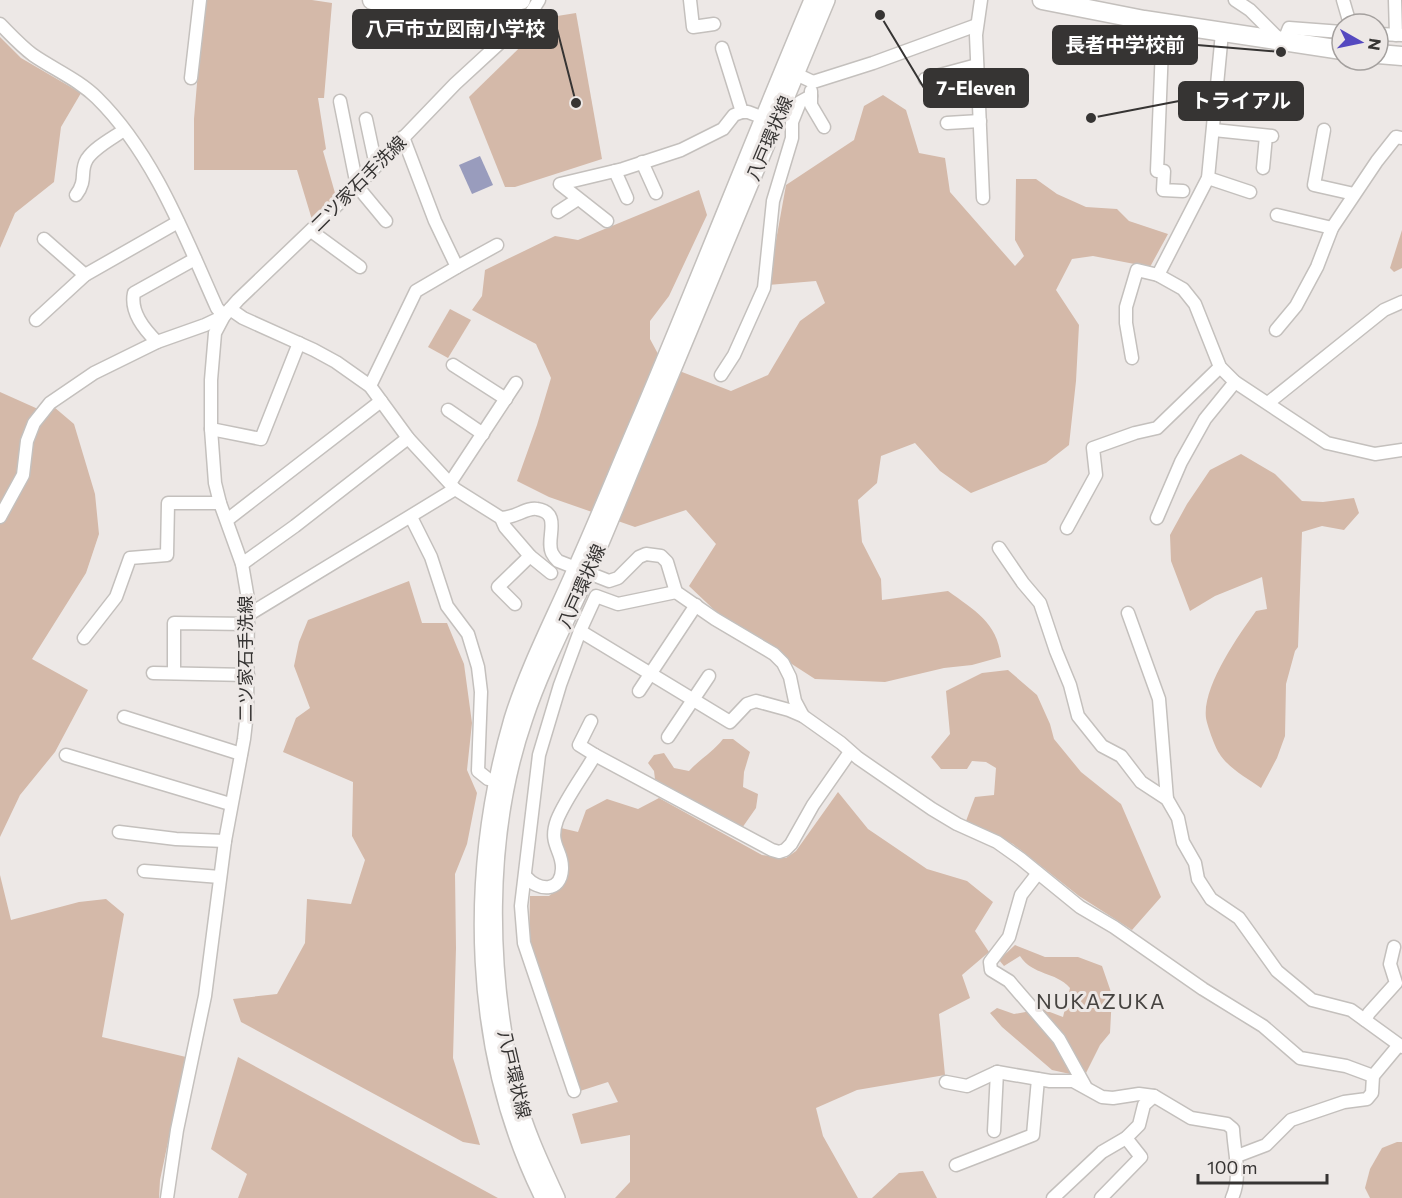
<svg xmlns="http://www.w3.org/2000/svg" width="1402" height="1198" font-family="Commissioner,'Noto Sans JP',sans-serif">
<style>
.green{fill:#d4b9a9}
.water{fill:#999cbd}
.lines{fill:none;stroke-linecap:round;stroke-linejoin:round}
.minor-casing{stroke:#c4c0bd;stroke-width:15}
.major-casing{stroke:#c4c0bd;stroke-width:18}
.highway-casing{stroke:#c4c0bd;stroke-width:21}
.minor{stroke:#fff;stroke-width:12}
.major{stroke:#fff;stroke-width:15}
.highway{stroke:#fff;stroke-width:18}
.labels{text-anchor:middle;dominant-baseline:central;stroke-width:6;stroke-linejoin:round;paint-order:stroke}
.street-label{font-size:18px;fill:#363433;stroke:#ede8e6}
.quarter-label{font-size:21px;letter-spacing:1.5px;fill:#464340;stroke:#ede8e6}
.leader{fill:none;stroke:#363433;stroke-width:2}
.callout-dot{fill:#363433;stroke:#ede8e6;stroke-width:2}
.callout{fill:#363433;stroke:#363433;stroke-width:2}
.callout-label{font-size:20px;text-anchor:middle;font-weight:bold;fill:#fff}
</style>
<rect width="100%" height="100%" fill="#ede8e6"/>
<g class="green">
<polygon points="204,0 312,0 332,3 324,98 318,98 326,149 323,151 337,200 313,223 297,170 194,170 194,119"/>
<polygon points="576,13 602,159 515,187 505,187 469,97 551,17"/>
<polygon points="0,37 21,58 81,93 61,127 54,182 15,213 0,248"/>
<path d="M883 95 906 110 919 153 945 158 950 192 1015 266 1024 256 1015 240 1016 179H1036L1057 194 1086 207 1117 209 1129 221 1168 234 1150 267 1093 256 1072 259 1056 290 1079 325 1076 381 1069 445 1046 463 971 493 940 471 915 443 881 456 877 483 858 500 862 542 881 579 882 600 948 591C974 610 997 622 1001 657L972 665 944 668 885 682 815 679 727 622 689 586 716 544 686 510 635 527 549 497 517 481 537 425 551 378 536 344 472 310 482 296 485 270 555 236 578 240 699 190 707 215 669 296 650 321V339L664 365 731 391 768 375 800 321 825 303 816 281 768 285 786 185 854 140 864 106Z"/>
<polygon points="1402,230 1402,268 1394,272 1390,268"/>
<polygon points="450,309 471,320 448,358 428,347"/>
<polygon points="0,392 38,409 54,407 74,424 95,494 99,534 86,573 32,659 88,690 55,752 20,795 0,837"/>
<path d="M1241 454 1275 474 1302 501 1323 502 1354 498 1359 513 1344 530 1322 526 1302 532 1298 647 1295 651 1286 684 1285 736 1277 758 1261 788C1247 778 1228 768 1219 753 1215 747 1207 725 1206 718 1202 687 1238 636 1256 611L1267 609 1262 577 1215 596 1190 611 1171 561 1170 535 1187 504 1210 470Z"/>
<polygon points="409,581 422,623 447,623 464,664 472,723 467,770 477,793 467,844 455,874 456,948 453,1058 480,1145 463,1142 241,1022 233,999 277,994 305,943 307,899 351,904 365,860 352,836 353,782 283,752 296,718 310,708 294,666 299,642 308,620"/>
<polygon points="1008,670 1037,695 1050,724 1054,739 1081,772 1121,804 1161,897 1132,930 1079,896 1013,844 966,821 975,797 994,795 996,768 986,762 972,761 967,769 941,769 931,757 950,734 946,691 982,673"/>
<path d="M723 739H733L750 752 744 772 743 787 758 794 756 808 742 828 702 808 655 779 654 771 648 763 654 755 664 753 674 768 689 771C700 759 713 752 723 739Z"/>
<polygon points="838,792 868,829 927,869 967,881 993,902 975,931 989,952 962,975 970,998 939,1014 945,1075 857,1090 816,1108 823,1136 858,1198 615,1198 630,1182 630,1135 581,1144 572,1114 618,1102 608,1082 580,1091 529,941 530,896 549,896 565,883 567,869 557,837 561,828 578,832 586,810 607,799 638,809 659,798 762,855 786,858 796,851"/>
<polygon points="0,875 11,920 79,902 106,899 124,914 102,1037 186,1057 160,1180 159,1198 0,1198"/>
<path d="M1015 945 1045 957H1078L1102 966 1112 995 1110 1033 1100 1045 1085 1075 1070 1074 1052 1070 1002 1027 990 1013 997 1008 1014 1014 1042 1009 1063 1017 1070 988C1055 971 1033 976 1020 956L1004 966 999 960Z"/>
<polygon points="238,1057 498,1198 238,1198 247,1174 211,1149"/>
<polygon points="1397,1142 1402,1142 1402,1198 1370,1198 1365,1188 1370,1169 1382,1148"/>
<polygon points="923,1171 937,1198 872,1198 899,1173"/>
</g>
<polygon class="water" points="480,156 493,185 472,194 459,165"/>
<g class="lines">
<defs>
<g id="minor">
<polyline points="690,0 693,27 714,24"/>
<polyline points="981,0 976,35 983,198"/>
<polyline points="1235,0 1250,10 1283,43 1289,28 1342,32"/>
<polyline points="1343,0 1350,24"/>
<polyline points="1395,0 1396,35"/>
<polyline points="1163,23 1157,171 1164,171 1163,190 1183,191"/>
<path d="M0 24C11 35 21 46 33 55 55 70 79 80 97 98 154 154 185 237 217 308L224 316 205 325 157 342 94 373 50 403 34 423 27 441 23 475 0 517"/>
<polyline points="1378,34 1402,35"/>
<polyline points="722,48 742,112"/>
<polyline points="796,74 813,82 873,63 977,25"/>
<polyline points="191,78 200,0"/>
<polyline points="925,79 977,65"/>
<polyline points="811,91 811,105 824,127"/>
<polyline points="340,101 357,186 386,221"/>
<polyline points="366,119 376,166"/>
<polyline points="947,123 980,121"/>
<polyline points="1214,130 1272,136"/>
<polyline points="1324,130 1314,185 1354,194"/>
<polyline points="642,162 656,193"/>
<polyline points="1263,168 1266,136"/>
<polyline points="615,171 627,198"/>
<polyline points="1208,178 1250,192"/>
<path d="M76 195C88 179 79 172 87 159 95 147 113 138 124 130"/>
<polyline points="558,212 578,199"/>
<polyline points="1277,215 1332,228"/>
<polyline points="607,221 560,184 623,169 681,150 723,129 734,115 742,112 748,112 769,120"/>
<polyline points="311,231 360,267"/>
<polyline points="44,239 85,275"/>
<polyline points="457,267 497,245"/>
<polyline points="1158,275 1208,178 1222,33"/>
<polyline points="230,309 243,318 314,350 336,362 370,386 408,438 455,489 501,518 505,527 530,556 551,573"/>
<polyline points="36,320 85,275 178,222"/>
<polyline points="1276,330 1296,306 1317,267 1332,228 1377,161 1396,137 1402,138"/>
<path d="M157 342C144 329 130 312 134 293L195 259"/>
<polyline points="1132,358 1126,323 1126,307 1137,270 1158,275 1183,289 1195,304 1220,367 1235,382 1327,443 1375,454 1402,450"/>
<polyline points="453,365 506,399"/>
<polyline points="721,375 734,355 764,288 773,201 792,138 792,122 800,102 811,96"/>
<polyline points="370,386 416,291 457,267 435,221 403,137"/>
<polyline points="1268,403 1384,310 1402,302"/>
<polyline points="448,410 483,434"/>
<polyline points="211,429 261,439 299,343"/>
<polyline points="450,483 516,383"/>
<polyline points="411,517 431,557 447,606 468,634 478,667 481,692 478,771 488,779 496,781"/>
<path d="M501 518C515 518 527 507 537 509 563 513 545 539 552 553 553 555 557 560 558 561L609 581 618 578 639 557 646 554 661 556 667 562 676 592 715 619 774 654 783 663 790 677 795 701 803 716"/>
<polyline points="1157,518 1181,462 1205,419 1235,382"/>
<polyline points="227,520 381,401"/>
<polyline points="1067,528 1096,475 1093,448 1135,433 1157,428 1220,367"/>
<polyline points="999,548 1023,583 1040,603 1056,651 1070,685 1078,716 1102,746 1121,756 1141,782 1167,799 1178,818 1183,842 1195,863 1198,879 1211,899 1239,918 1277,971 1312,1000 1351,1010 1402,1047"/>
<polyline points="242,564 295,526 408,438"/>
<polyline points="515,604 498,587 530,556"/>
<polyline points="1128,613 1159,699 1167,799"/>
<polyline points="248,615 455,489"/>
<polyline points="580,631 730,722 747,704 756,701 789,710 803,716 841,743 858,758 932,809 957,824 997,842 1021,859 1080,907 1114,927 1203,989 1263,1026 1300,1058 1346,1066 1373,1076"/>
<polyline points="84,638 116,597 130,558 167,555 168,503 220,503"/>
<polyline points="153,673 248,675"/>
<polyline points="174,673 174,623 248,624"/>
<polyline points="639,691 696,605"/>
<polyline points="124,717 241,754"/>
<polyline points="591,721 579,745 595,755 772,850 779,852 785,850 791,844 813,805 850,752"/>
<polyline points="668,737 709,676"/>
<polyline points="66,755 230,804"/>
<polyline points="119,832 176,839 225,841"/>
<polyline points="144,871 220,877"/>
<polyline points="1038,873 1021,895 1009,937 990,962 991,970 1009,981 1059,1039 1085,1086"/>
<path d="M526 877C538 891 561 893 562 869 563 850 548 845 557 820 566 798 583 776 595 755"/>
<polyline points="1365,1020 1369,1013 1396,983 1390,964 1394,947"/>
<path d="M946 1082 967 1086 997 1072 1050 1081H1073L1102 1097 1113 1098 1139 1094 1154 1096 1191 1118 1227 1124 1233 1129C1234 1152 1242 1176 1232 1198"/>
<polyline points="574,1091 524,943 521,906 539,755 560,685 580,631 596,596 618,604 676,592"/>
<polyline points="994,1131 997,1072"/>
<polyline points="1237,1156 1266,1145 1291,1120 1344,1102 1367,1099 1372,1093 1373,1076 1398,1046"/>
<polyline points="956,1165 1033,1135 1038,1079"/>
<polyline points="167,1198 177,1130 205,996 225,841 244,739 247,713 248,599 242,564 220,503 215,483 211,429 211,380 215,333 224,316 238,300 357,186 455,84 529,16 539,0"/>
<polyline points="1053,1198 1102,1152 1126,1138 1139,1125 1144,1105 1154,1096"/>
<polyline points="1101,1198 1141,1157 1126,1138"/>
</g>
<g id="major">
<path d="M543 1198C470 1051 467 874 512 719 528 668 553 620 574 572 598 519 619 466 642 413 700 276 754 137 812 0"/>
<path d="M557 1198C542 1165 526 1132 517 1097 487 977 484 836 525 718 541 670 565 624 586 578 604 537 621 495 638 454 701 303 764 152 827 0"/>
</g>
<g id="highway">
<polyline points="372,0 427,6 521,0"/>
<polyline points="1042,0 1144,20 1342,50"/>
<polyline points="1378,54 1402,56"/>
</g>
</defs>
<use href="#minor" class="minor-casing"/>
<use href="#major" class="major-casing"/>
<use href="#highway" class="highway-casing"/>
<use href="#minor" class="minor"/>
<use href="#major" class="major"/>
<use href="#highway" class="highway"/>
</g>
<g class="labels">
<g class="street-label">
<text transform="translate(769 138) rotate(-67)">八戸環状線</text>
<text transform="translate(358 183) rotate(-45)">二ツ家石手洗線</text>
<text transform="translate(581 586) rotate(-66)">八戸環状線</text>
<text transform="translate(245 659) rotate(-90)">二ツ家石手洗線</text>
<text transform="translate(515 1074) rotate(77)">八戸環状線</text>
</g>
<g class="quarter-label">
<text x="1101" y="1000">NUKAZUKA</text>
</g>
</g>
<path class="leader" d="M576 103L557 29M1281 52L1197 45M880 15L924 88M1091 118L1179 101"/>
<g class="callout-dot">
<circle cx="576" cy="103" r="6"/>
<circle cx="1281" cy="52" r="6"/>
<circle cx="880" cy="15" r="6"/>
<circle cx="1091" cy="118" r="6"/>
</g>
<g class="callout">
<rect x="353" y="10" width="204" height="38" rx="6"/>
<rect x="1053" y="26" width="144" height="38" rx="6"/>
<rect x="924" y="69" width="104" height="38" rx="6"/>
<rect x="1179" y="82" width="124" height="38" rx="6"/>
</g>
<g class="callout-label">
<text x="455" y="36">八戸市立図南小学校</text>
<text x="1125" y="52">長者中学校前</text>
<text x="976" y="95">7-Eleven</text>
<text x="1241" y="108">トライアル</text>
</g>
<g transform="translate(1360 42) rotate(99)"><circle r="28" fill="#ede8e6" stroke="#a4a09e" stroke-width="1.5"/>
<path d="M0-4.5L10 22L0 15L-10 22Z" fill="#5549c0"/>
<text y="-9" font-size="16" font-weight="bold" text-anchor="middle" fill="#363433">N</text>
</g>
<path d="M1198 1174v9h129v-9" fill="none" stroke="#363433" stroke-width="3"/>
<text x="1207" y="1174" font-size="18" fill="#363433" stroke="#ede8e6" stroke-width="4.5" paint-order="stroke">100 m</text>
</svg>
